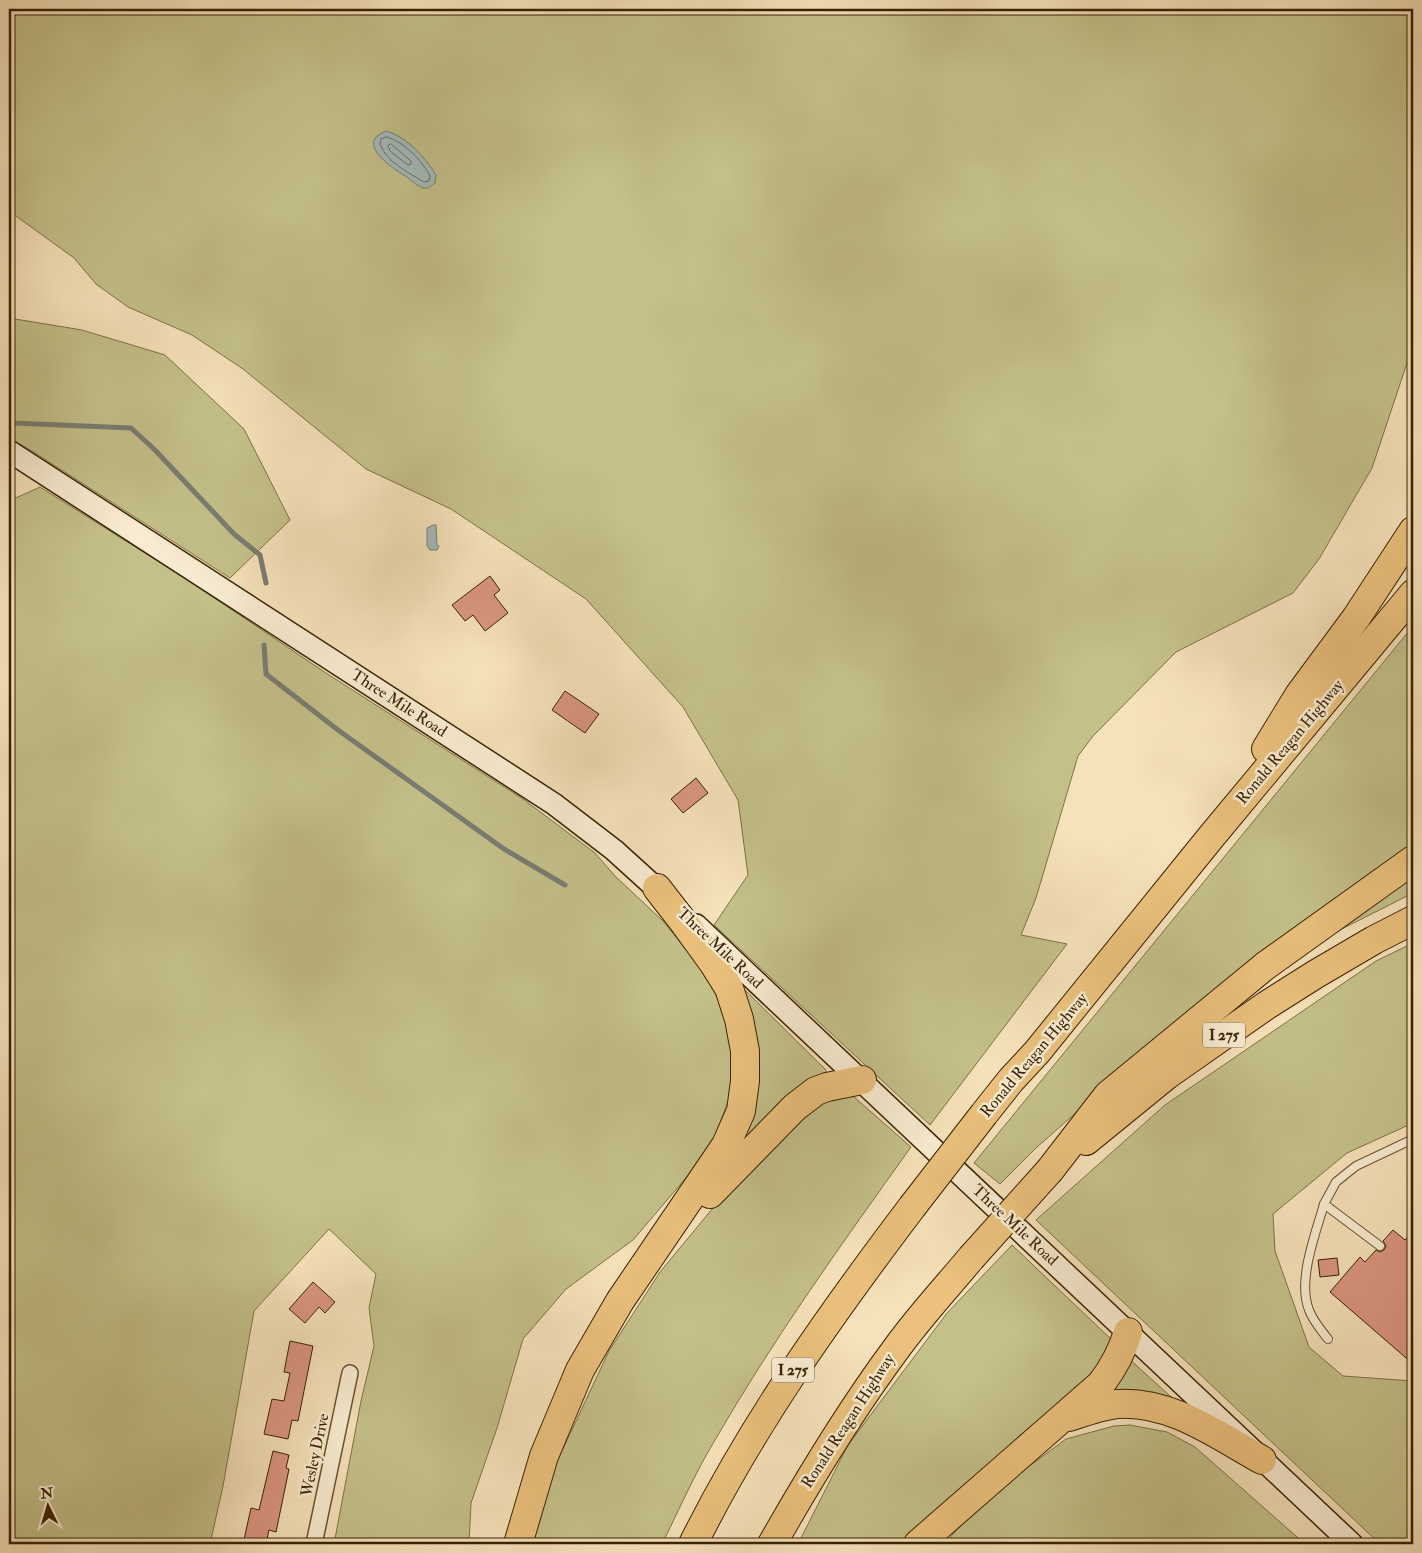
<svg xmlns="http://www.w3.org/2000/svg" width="1422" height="1553" font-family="'IM FELL Double Pica',serif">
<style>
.green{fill:#c4c08a;stroke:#7e7146}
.water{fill:#a3babc;stroke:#797d72}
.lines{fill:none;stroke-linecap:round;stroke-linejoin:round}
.shore{stroke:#6e6e5f;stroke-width:1}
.stream{stroke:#797d72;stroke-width:5}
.building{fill:#da9681;stroke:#392202}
.lane-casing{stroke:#685230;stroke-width:10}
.street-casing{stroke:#685230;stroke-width:18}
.secondary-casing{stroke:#392202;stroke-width:24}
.highway-casing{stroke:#392202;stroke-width:30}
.lane{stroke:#f9ecd2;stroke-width:8}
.street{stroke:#f9ecd2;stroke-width:15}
.secondary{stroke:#f9ecd2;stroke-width:21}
.highway{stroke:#ebc17d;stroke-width:28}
.highway-bridge-casing{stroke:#392202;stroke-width:30;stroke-linecap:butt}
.highway-bridge{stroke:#ebc17d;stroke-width:28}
.labels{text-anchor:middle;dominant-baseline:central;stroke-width:5;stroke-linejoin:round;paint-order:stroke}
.shield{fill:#f9ecd2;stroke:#735f40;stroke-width:1}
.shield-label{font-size:15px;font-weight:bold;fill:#392202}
.street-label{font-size:16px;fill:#392202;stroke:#f9ecd2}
</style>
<rect width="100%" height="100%" fill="#f6e2ba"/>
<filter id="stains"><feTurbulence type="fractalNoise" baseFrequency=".004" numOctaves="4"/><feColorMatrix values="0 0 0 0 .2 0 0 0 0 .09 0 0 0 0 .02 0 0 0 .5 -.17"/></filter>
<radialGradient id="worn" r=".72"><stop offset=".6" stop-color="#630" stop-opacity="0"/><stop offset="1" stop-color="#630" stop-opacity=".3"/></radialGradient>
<g class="green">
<polygon points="9,9 1413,9 1413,345 1372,468 1319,559 1293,593 1176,652 1093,736 1078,756 1036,898 1021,935 1067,944 930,1125 714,925 748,875 738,800 683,707 586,599 451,509 366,469 243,369 192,335 128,307 96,284 74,258 9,211"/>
<polygon points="9,318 82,330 165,355 244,429 290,520 230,578 32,451 9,438"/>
<polygon points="40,487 183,577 326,673 523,799 595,853 615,876 663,921 702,970 728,1016 731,1046 731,1094 709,1151 633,1240 566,1289 523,1339 497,1428 471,1503 469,1544 334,1544 361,1401 374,1346 369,1308 376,1274 329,1229 254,1311 223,1486 210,1544 9,1544 9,501"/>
<polygon points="1413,626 1413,851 1239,969 1036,1148 1000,1184 974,1163"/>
<polygon points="1413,875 1413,893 1322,939"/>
<polygon points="1413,943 1413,1123 1347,1153 1273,1214 1275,1251 1309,1347 1343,1376 1413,1381 1413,1544 1380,1544 1036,1220 1165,1105 1376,961"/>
<polygon points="739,989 745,990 825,1069 827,1073 727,1161"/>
<path d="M834 1095 853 1096 911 1147C843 1242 774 1338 715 1440 695 1473 679 1510 662 1544H530L553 1470 609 1351 660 1272 722 1197 807 1108Z"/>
<polygon points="1012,1245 1113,1341 1091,1379 1019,1436 909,1544 798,1544 848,1445 947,1313"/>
<polygon points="1127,1357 1180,1405 1099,1399"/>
<polygon points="1130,1425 1167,1432 1195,1447 1305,1544 944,1544 986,1498 1066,1439 1114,1426"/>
</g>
<g class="water">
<path d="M387 131C408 138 425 157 436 175L435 183C431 186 428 189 424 188 418 187 411 180 407 177 393 169 353 142 387 131Z"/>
<polygon points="433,525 436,525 437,545 439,546 437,550 430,550 427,546 427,528"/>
</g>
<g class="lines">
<g class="shore">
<path d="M387 137C404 142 422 160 430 176L429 181 424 182C408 172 387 163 380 144L381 139Z"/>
<polygon points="391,144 411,161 411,164 408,165 390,151 388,146"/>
</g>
<g class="stream">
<polyline points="9,421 13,423 131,428 154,449 234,534 260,555 266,583"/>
<polyline points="264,645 266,674 338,730 504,849 565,885"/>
</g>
</g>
<g class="building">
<polygon points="490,576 500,590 494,595 508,613 485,631 473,615 465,621 452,605"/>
<polygon points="565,691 599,714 585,733 552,710"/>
<polygon points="696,778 708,793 683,813 671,799"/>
<polygon points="1393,1230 1405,1240 1413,1231 1413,1364 1330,1292 1360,1257 1365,1262 1376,1250 1380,1252 1384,1250 1386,1246 1383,1241"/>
<polygon points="1337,1258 1339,1275 1320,1277 1318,1260"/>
<polygon points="313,1282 335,1302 325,1313 319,1307 305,1323 289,1309"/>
<polygon points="290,1341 313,1346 298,1421 292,1420 288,1439 264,1434 272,1399 284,1401 290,1373 284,1372"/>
<polygon points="273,1451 289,1455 286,1468 289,1469 276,1532 269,1530 266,1544 243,1544 251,1508 259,1510"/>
</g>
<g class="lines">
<defs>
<g id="lane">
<path d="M1324 1204C1316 1233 1297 1280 1309 1310 1313 1321 1321 1330 1328 1339"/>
<polyline points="1380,1246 1324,1204 1336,1182 1356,1166 1413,1139"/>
</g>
<polyline id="street" points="314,1544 350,1373"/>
<g id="secondary">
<polyline points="9,451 554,804 614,850 668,899"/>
<polyline points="696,925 1352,1544"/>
</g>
<g id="highway">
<polyline points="1266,749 1299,695 1356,618 1413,531"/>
<polyline points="984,1114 1011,1080 1037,1052 1211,837 1413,594"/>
<polyline points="1086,1141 1167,1075 1267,1005 1316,974 1374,940 1413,920"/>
<polyline points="1050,1170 1108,1095 1265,966 1413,860"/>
<polyline points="710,1194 795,1107 816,1091 827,1087 862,1080"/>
<path d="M1069 1417C1084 1412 1100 1406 1117 1404 1170 1400 1217 1435 1262 1460"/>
<polyline points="518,1544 544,1456 580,1370 620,1301 726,1145 741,1111 745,1081 745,1051 739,1019 729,988 714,964 685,924 657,888"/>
<path d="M693 1544C753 1423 831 1314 912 1207"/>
<path d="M772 1544C810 1477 850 1411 896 1349 919 1317 946 1288 971 1258"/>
<path d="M918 1544 1101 1384C1114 1367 1122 1352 1128 1332"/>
</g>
</defs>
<use href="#lane" class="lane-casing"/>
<use href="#street" class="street-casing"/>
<use href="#secondary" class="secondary-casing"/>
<use href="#highway" class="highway-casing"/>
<use href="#lane" class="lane"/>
<use href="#street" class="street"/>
<use href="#secondary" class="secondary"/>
<use href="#highway" class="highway"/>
<defs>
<g id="highway-bridge">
<polyline points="912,1207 984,1114"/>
<polyline points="971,1258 1050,1170"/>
</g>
</defs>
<use href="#highway-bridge" class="highway-bridge-casing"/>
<use href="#highway-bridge" class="highway-bridge"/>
</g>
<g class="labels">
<g class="shield">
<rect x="1203" y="1022.5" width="42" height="25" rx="4"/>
<rect x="772" y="1357.5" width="42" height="25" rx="4"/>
</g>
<g class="shield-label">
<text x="1224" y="1035">I 275</text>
<text x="793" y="1370">I 275</text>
</g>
<g class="street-label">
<text transform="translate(399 703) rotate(33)">Three Mile Road</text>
<text transform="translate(1290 742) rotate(-50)">Ronald Reagan Highway</text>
<text transform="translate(720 948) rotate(43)">Three Mile Road</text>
<text transform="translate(1034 1055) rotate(-50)">Ronald Reagan Highway</text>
<text transform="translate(1015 1225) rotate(43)">Three Mile Road</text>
<text transform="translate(848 1421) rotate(-57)">Ronald Reagan Highway</text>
<text transform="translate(315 1455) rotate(-78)">Wesley Drive</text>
</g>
</g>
<rect width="1422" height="1553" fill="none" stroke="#f6e2ba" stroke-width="30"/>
<rect x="10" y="10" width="1402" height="1533" fill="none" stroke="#392202" stroke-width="2.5"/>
<rect x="15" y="15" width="1392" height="1523" fill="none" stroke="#392202"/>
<g transform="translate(48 1506) rotate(355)" stroke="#f9ecd2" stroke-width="4" paint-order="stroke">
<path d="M0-4L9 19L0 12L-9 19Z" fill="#392202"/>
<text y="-8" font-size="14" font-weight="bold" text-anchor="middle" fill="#392202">N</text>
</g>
<rect width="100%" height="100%" filter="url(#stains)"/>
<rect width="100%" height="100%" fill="url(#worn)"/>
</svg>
